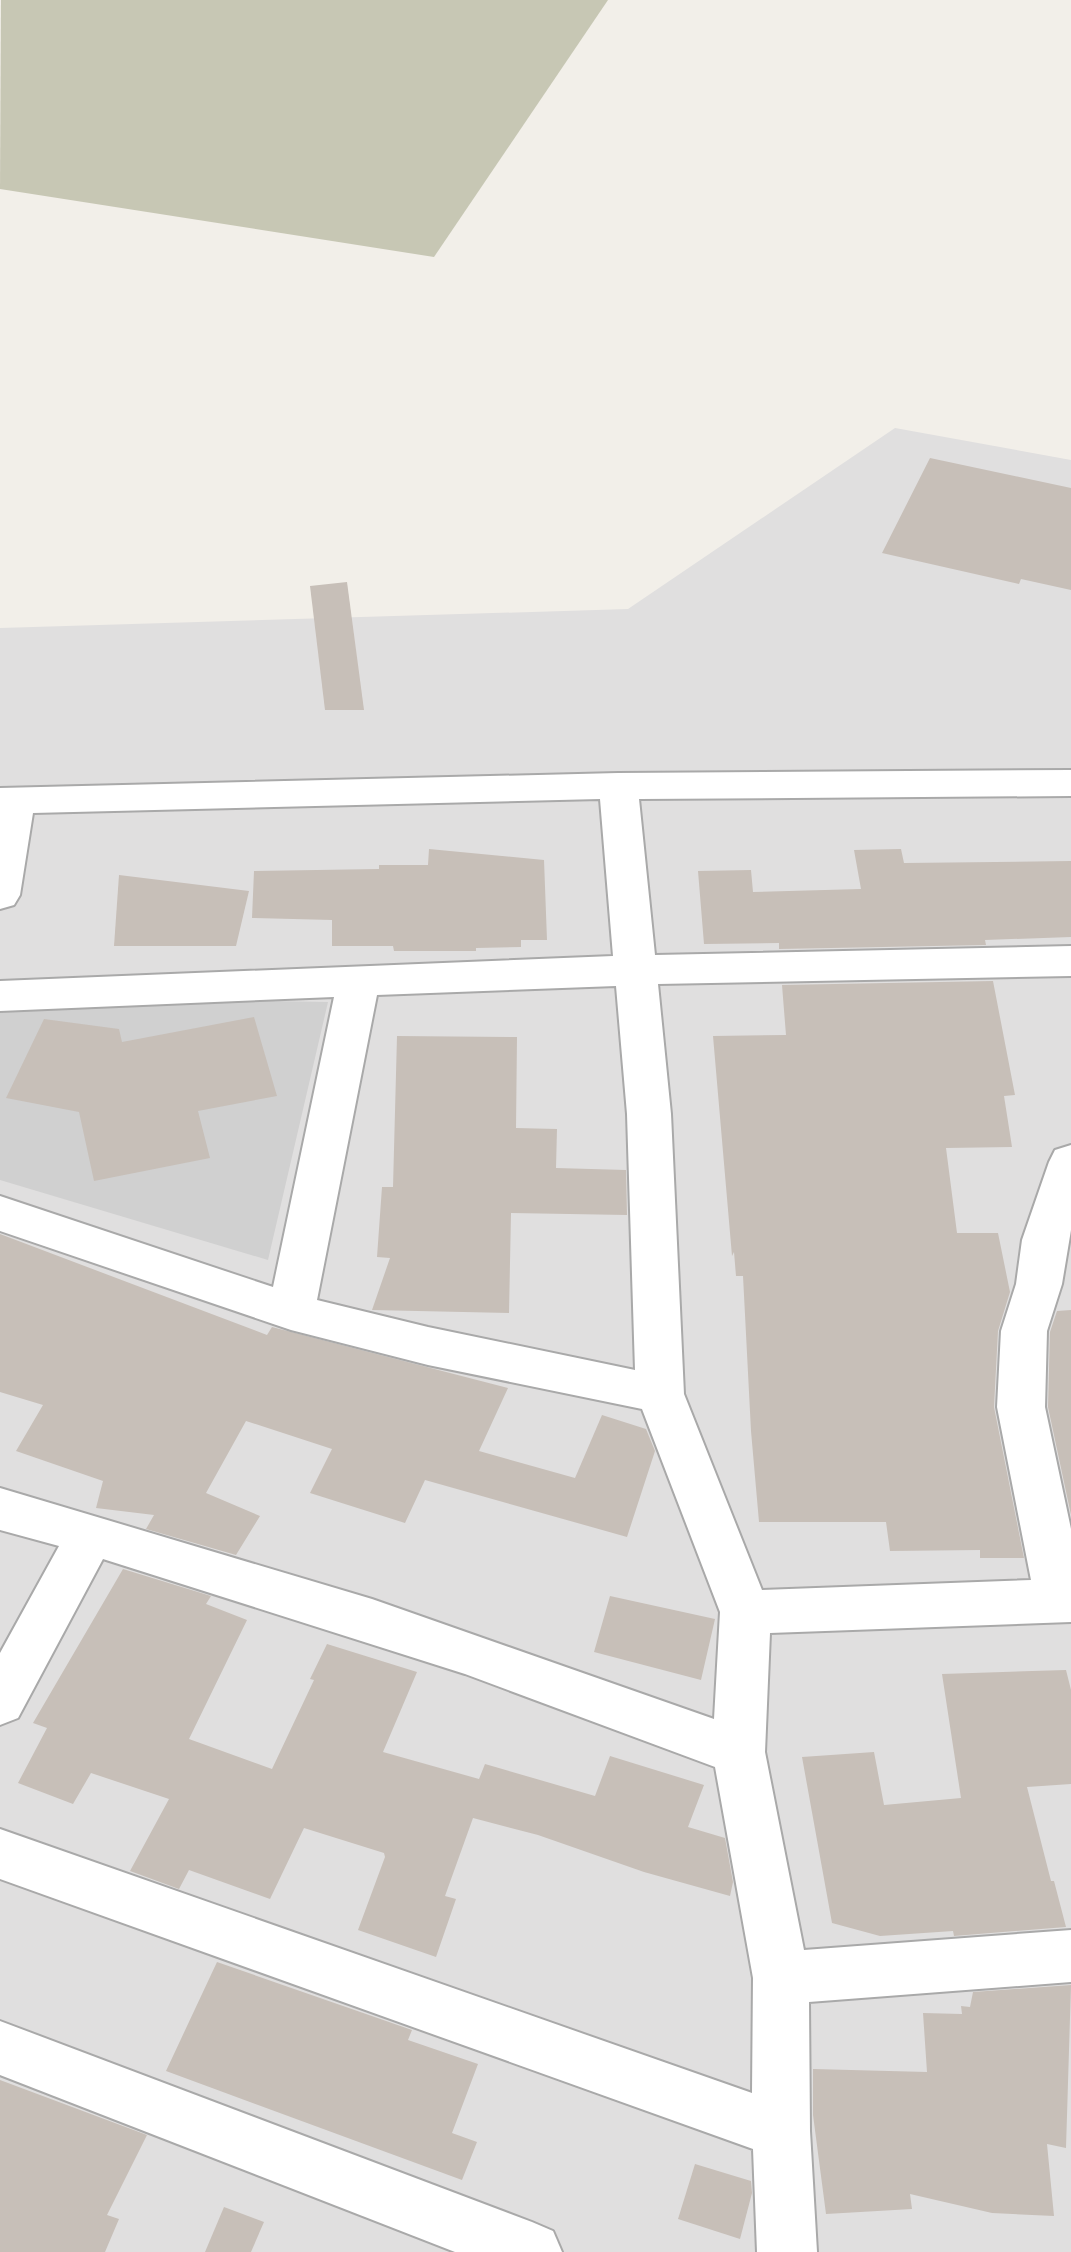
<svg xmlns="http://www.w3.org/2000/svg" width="1071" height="2252" font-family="Commissioner,sans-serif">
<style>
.residential{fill:#e0dfdf}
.religious{fill:#d0d0d0}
.construction{fill:#c7c7b4}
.building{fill:#c7bfb8}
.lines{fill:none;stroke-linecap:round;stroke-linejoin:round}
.minor-casing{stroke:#a9a9a9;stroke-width:4}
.minor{fill:#fff;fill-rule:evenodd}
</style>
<rect width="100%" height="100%" fill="#f2efe9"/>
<polygon class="residential" points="895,428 1071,460 1071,2252 0,2252 0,628 628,609"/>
<polygon class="religious" points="0,997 328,1002 268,1260 0,1180"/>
<polygon class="construction" points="1,0 608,0 434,257 0,189"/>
<g class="building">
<polygon points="930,458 1071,488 1071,590 1021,579 1019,584 882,553"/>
<polygon points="347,582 364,710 325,710 310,586"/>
<polygon points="429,849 544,860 547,940 521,940 521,947 476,948 476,951 394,951 393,946 332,946 332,920 252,918 254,871 379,869 379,865 428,865"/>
<polygon points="901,849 904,863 1071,861 1071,937 985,940 986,945 779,949 779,943 704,944 698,871 751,870 753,892 861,889 854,850"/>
<polygon points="119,875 249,891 236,946 114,946"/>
<polygon points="993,981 1015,1095 1004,1096 1012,1147 946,1148 957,1233 998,1233 1010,1292 998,1331 994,1407 1024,1558 980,1558 980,1550 890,1551 886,1522 759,1522 751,1431 743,1276 736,1276 734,1252 732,1256 713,1036 786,1035 782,985"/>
<polygon points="254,1017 277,1096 198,1111 210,1158 94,1181 79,1112 6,1098 44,1019 119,1029 122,1042"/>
<polygon points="397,1036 517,1037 516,1128 557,1129 556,1168 626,1170 627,1215 511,1213 509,1313 372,1310 390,1258 377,1257 382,1187 393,1187"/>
<polygon points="0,1234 267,1335 272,1327 508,1388 479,1451 575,1478 602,1415 646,1429 655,1451 627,1537 425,1480 405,1523 310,1493 332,1449 246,1421 206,1493 260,1516 236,1555 146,1529 154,1515 96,1508 103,1481 16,1451 43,1405 0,1392"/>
<polygon points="1071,1310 1071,1515 1048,1407 1050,1332 1057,1311"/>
<polygon points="123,1569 211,1596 206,1604 247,1620 189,1739 272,1769 314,1680 310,1679 327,1644 417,1672 383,1752 479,1779 485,1764 595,1796 610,1756 704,1785 688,1827 725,1838 733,1882 730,1896 644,1872 538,1835 473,1818 445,1896 456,1899 436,1957 358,1930 385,1857 384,1853 304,1828 270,1899 189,1870 179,1889 130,1871 169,1799 91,1773 73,1804 18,1783 47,1728 33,1723"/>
<polygon points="610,1596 715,1619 701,1680 594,1652"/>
<polygon points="1066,1670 1071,1690 1071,1784 1027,1787 1051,1881 1054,1881 1066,1927 954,1936 953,1931 880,1936 832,1923 802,1757 874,1752 884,1805 961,1798 942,1674"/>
<polygon points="217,1962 412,2030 408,2040 478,2064 452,2133 477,2142 462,2180 166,2071"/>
<polygon points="1071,1985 1066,2148 1047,2144 1054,2216 992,2213 910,2194 912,2209 826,2214 813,2115 813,2069 927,2072 923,2013 962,2014 961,2006 970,2007 973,1992"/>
<polygon points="0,2080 147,2135 107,2215 119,2219 105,2252 0,2252"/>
<polygon points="695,2164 751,2181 752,2193 740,2239 678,2219"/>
<polygon points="224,2207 264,2222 251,2252 205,2252"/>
</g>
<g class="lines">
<defs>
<g id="minor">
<path d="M1071 770V796L639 799 655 955 1071 946V976L658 984 671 1114 684 1394 762 1590 1031 1580 997 1407 1001 1331 1016 1284 1022 1240 1049 1162 1055 1150 1071 1145V1230L1062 1284 1047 1331 1045 1407 1071 1529V1622L770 1633 765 1752 804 1950 1071 1930V1982L809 2002 810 2131 817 2252H757L753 2149 0 1879V1829L752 2093 753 1978 715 1767 465 1674 103 1559 18 1718 0 1725V1653L59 1546 0 1530V1488L372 1599 714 1719 720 1612 642 1409 428 1365 291 1330 0 1231V1196L273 1287 334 997 0 1011V981L613 956 600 799 33 813 20 895 14 905 0 909V788L618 773ZM616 986 627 1114 635 1370 428 1327 317 1300 377 995Z"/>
<polygon points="0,2021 532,2222 553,2231 562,2252 455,2252 0,2075"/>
</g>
</defs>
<use href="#minor" class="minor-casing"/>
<use href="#minor" class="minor"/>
</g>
</svg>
